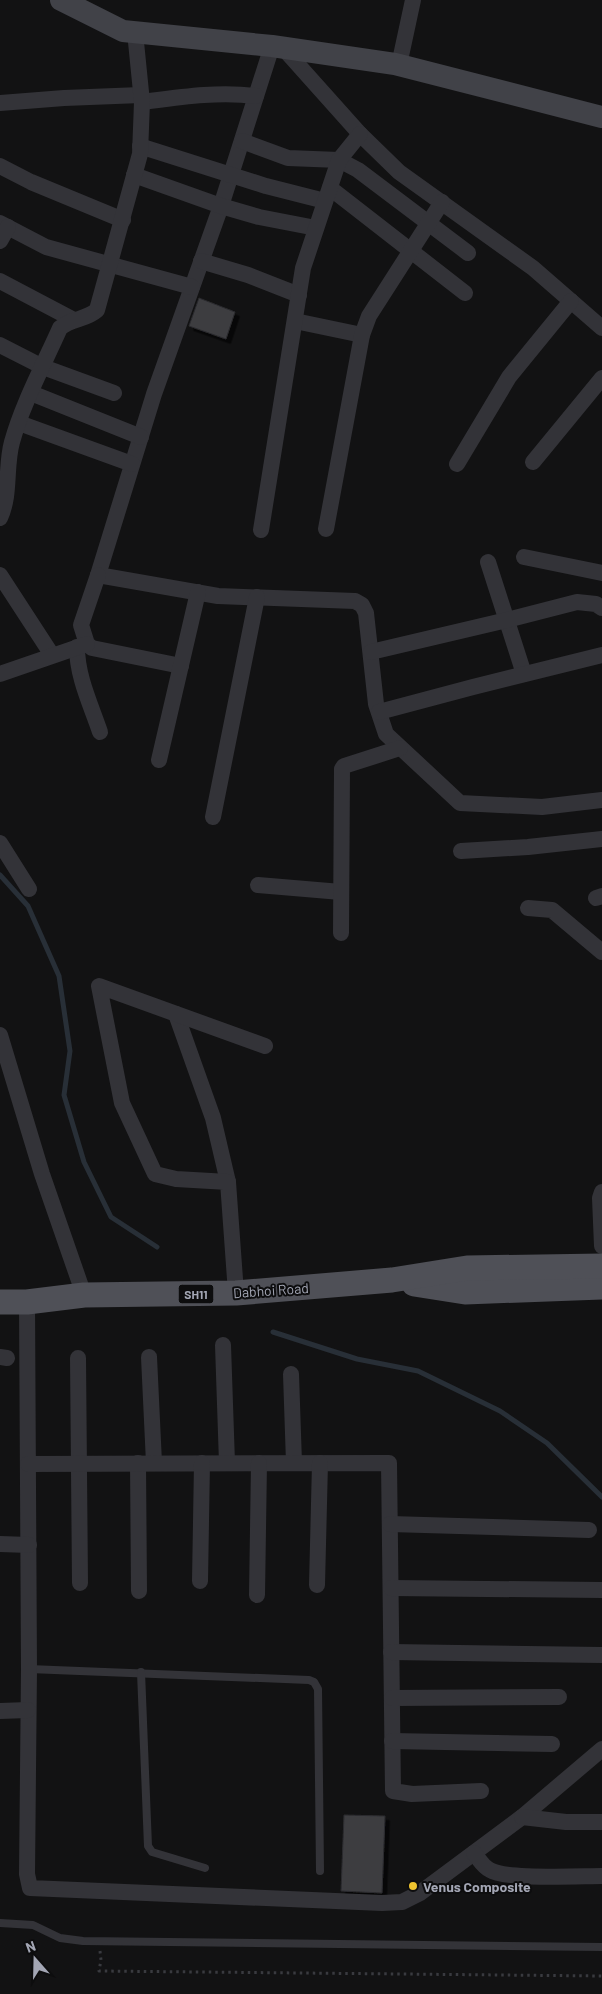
<svg xmlns="http://www.w3.org/2000/svg" width="602" height="1994" font-family="Barlow,sans-serif">
<style>
.lines{fill:none;stroke-linecap:round;stroke-linejoin:round}
.stream{stroke:#282f37;stroke-width:5}
.building{fill:#3c3c40;stroke:#2c2c2f;filter:url(#shadow)}
.path{stroke:#393a3f;stroke-width:3;stroke-dasharray:2.5 4;stroke-linecap:butt}
.lane{stroke:#333338;stroke-width:8}
.street{stroke:#333338;stroke-width:16}
.secondary{stroke:#414248;stroke-width:22}
.primary{stroke:#4f5057;stroke-width:25}
.poi-dot{fill:#eec32f;stroke:#0d0d0e;stroke-width:2}
.labels{text-anchor:middle;dominant-baseline:central;stroke-width:4;stroke-linejoin:round;paint-order:stroke}
.shield{fill:#0d0d0e;stroke:#767882;stroke-width:1}
.shield-label{font-size:12px;font-weight:bold;fill:#a3a6b4}
.street-label{font-size:14px;fill:#a3a6b4;stroke:#0d0d0e}
.poi-label{font-size:14px;font-weight:bold;fill:#a3a6b4;stroke:#0d0d0e;text-anchor:start}
</style>
<defs>
<filter id="shadow"><feDropShadow dx="4.5" dy="4.5" stdDeviation="0" flood-color="#0009"/></filter>
</defs>
<rect width="100%" height="100%" fill="#121213"/>
<g class="lines">
<g class="stream">
<polyline points="0,875 28,906 59,976 70,1051 64,1095 84,1162 111,1217 157,1247"/>
<polyline points="273,1332 357,1359 418,1371 500,1411 547,1443 602,1497"/>
</g>
</g>
<g class="building">
<polygon points="199,298 235,312 226,339 189,326"/>
<polygon points="344,1815 385,1816 382,1893 341,1891"/>
</g>
<g class="lines">
<polyline class="path" points="100,1951 101,1960 99,1971 602,1976"/>
<g class="lane">
<polyline points="29,1669 309,1680 314,1682 318,1689 320,1871"/>
<polyline points="141,1672 148,1846 152,1852 205,1868"/>
<polyline points="0,1923 33,1925 60,1938 83,1941 602,1947"/>
</g>
<g class="street">
<polyline points="272,46 221,206 154,394 98,575 218,596 355,601 362,605 366,613 376,704 386,734 460,803 542,807 602,800"/>
<polyline points="284,49 360,134 399,172 533,268 602,328"/>
<polyline points="399,65 413,0"/>
<path d="M142 102C180 97 218 91 256 96"/>
<polyline points="0,103 64,98 141,95"/>
<polyline points="242,141 288,158 339,160 358,170 468,253"/>
<polyline points="140,146 266,186 325,201"/>
<polyline points="0,166 31,182 123,220"/>
<polyline points="134,175 221,206 259,217 316,228"/>
<polyline points="330,188 465,293"/>
<polyline points="0,223 46,247 192,287"/>
<polyline points="0,241 8,227"/>
<polyline points="201,261 248,275 299,295"/>
<polyline points="0,281 74,320"/>
<polyline points="295,321 362,335"/>
<polyline points="0,345 43,367 114,393"/>
<polyline points="31,393 141,437"/>
<polyline points="19,423 132,464"/>
<polyline points="533,462 602,378"/>
<polyline points="457,464 509,377 571,301"/>
<path d="M0 518C11 494 5 467 12 442 22 405 44 364 60 328 72 318 86 320 97 310L140 154 142 102 135 32"/>
<polyline points="326,529 362,335 369,316 442,202"/>
<polyline points="261,530 303,268 339,160 360,134"/>
<polyline points="524,557 602,573"/>
<polyline points="488,562 524,674"/>
<polyline points="0,575 52,655"/>
<polyline points="98,575 81,625 87,644 92,648 181,666"/>
<path d="M77 647C77 677 91 705 100 732"/>
<polyline points="371,652 507,620 577,602 596,604 602,608"/>
<polyline points="0,674 87,644"/>
<polyline points="379,712 473,687 602,655"/>
<polyline points="159,760 198,592"/>
<polyline points="213,817 257,597"/>
<polyline points="0,843 29,889"/>
<polyline points="461,851 528,847 602,839"/>
<polyline points="258,885 341,892"/>
<polyline points="596,898 602,896"/>
<polyline points="528,908 552,910 602,952"/>
<polyline points="341,933 342,769 344,766 400,748"/>
<polyline points="176,1014 213,1118 228,1182"/>
<polyline points="0,1035 42,1174 84,1295"/>
<polyline points="602,1192 600,1198 602,1246"/>
<polyline points="236,1293 228,1182 176,1179 155,1174 122,1103 99,986 265,1046"/>
<polyline points="27,1302 29,1669 27,1874 30,1888 382,1903 402,1902 420,1893 522,1817 602,1749"/>
<polyline points="223,1345 227,1463"/>
<polyline points="0,1357 7,1358"/>
<polyline points="149,1357 154,1463"/>
<polyline points="78,1358 80,1583"/>
<polyline points="291,1374 294,1463"/>
<polyline points="138,1463 139,1591"/>
<polyline points="28,1464 389,1463 393,1791 412,1794 481,1791"/>
<polyline points="390,1524 589,1530"/>
<polyline points="0,1544 29,1545"/>
<polyline points="200,1581 202,1463"/>
<polyline points="317,1585 320,1463"/>
<polyline points="391,1588 602,1590"/>
<polyline points="257,1595 259,1463"/>
<polyline points="391,1652 602,1655"/>
<polyline points="392,1698 559,1697"/>
<polyline points="0,1711 28,1710"/>
<polyline points="392,1741 552,1744"/>
<polyline points="522,1817 566,1822 602,1822"/>
<path d="M474 1853C479 1859 483 1867 490 1870 506 1880 579 1876 602 1876"/>
</g>
<polyline class="secondary" points="61,0 123,31 272,46 395,64 602,117"/>
<g class="primary">
<polyline points="414,1284 465,1292 602,1287"/>
<polyline points="0,1302 27,1302 84,1295 236,1293 392,1280 467,1268 602,1266"/>
</g>
</g>
<circle class="poi-dot" cx="413" cy="1886" r="5"/>
<g class="labels">
<rect class="shield" x="178.5" y="1284.5" width="35" height="19" rx="4"/>
<g class="shield-label">
<text x="196" y="1294">SH11</text>
</g>
<g class="street-label">
<text transform="translate(271 1290) rotate(-4)">Dabhoi Road</text>
</g>
<g class="poi-label">
<text x="423" y="1886">Venus Composite</text>
</g>
</g>
<g transform="translate(35 1959) rotate(340)" stroke="#0d0d0e" stroke-width="4" paint-order="stroke">
<path d="M0-4L9 19L0 12L-9 19Z" fill="#a3a6b4"/>
<text y="-8" font-size="14" font-weight="bold" text-anchor="middle" fill="#a3a6b4">N</text>
</g>
</svg>
